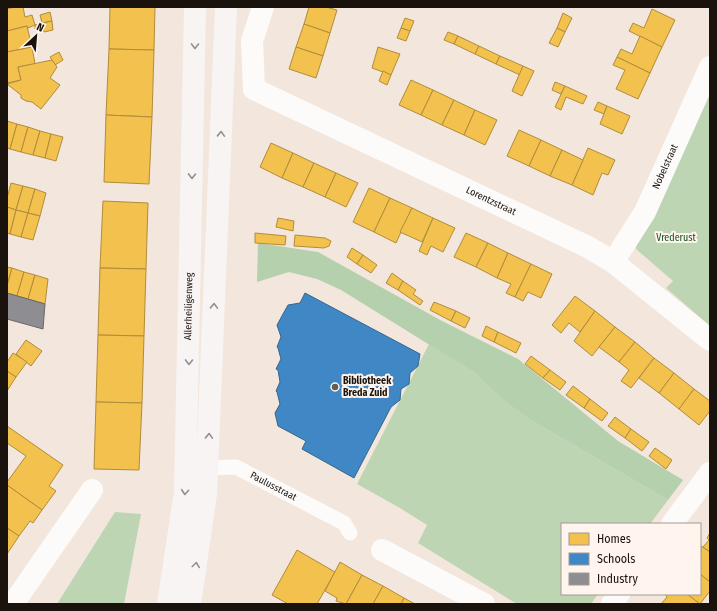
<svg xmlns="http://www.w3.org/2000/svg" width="717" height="611" font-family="'Fira Sans Condensed',sans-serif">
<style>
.green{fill:#bdd5b3}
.forest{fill:#b5d0ac}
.homes{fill:#f2c14e;stroke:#b18c3a}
.schools{fill:#3f88c5;stroke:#34658e}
.industry{fill:#8d8d92;stroke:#6a686a}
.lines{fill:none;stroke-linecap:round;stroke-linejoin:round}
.lane{stroke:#fdfbfa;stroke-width:15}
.street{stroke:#fdfbfa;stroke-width:22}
.secondary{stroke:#f9f4f4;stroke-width:22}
.oneway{stroke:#958e8c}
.poi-dot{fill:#665c55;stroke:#fff5ee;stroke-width:1.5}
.labels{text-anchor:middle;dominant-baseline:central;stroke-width:4;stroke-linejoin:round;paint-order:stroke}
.street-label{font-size:10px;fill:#1a120c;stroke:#fff5ee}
.park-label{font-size:10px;fill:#0d4e17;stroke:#fff5ee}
.poi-label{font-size:10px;font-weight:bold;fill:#1a120c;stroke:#fff5ee;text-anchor:start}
</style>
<rect width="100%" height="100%" fill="#f3e6dc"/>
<g class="green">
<polygon points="710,87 710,326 666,288 673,281 636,249 636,246"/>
<polygon points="429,344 475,373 503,400 529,419 668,500 650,524 562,524 562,594 598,594 591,604 517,604 418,543 427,525 400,508 357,484"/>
<polygon points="115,512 141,514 124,604 57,604"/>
</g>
<polygon class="forest" points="258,243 318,252 442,321 518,359 618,441 683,480 668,500 529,419 503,400 475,373 341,290 317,279 289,272 257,282"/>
<g class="homes">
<polygon points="15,7 23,7 25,17 32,15 35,25 28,28 27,26 7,31 7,9"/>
<polygon points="110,7 155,7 154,50 109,49"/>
<polygon points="309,7 326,7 337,10 330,33 304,24"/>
<polygon points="652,9 675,20 662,47 629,31 633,23 644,28"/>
<polygon points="50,12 52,21 42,23 40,15"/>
<polygon points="563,13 572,18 565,32 557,28"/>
<polygon points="405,18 414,21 410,31 401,28"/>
<polygon points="52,21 53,30 44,32 43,28 35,29 35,25"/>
<polygon points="304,24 330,33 323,56 296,47"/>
<polygon points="27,26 32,47 7,52 7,31"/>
<polygon points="401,28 410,31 406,41 397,38"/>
<polygon points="557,28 565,32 558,47 549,43"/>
<polygon points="448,32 458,36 454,44 444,40"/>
<polygon points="458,36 479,46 475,54 454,44"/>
<polygon points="640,36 662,47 650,73 617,57 621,49 632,54"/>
<polygon points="479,46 500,56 496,64 475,54"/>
<polygon points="32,47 35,64 18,67 21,80 7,83 7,52"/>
<polygon points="296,47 323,56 316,78 289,69"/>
<polygon points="378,47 400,54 391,75 372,68"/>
<polygon points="109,49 154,50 152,117 106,115"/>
<polygon points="59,52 63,60 55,65 50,57"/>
<polygon points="500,56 523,66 520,75 496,64"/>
<polygon points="617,57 650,73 638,99 616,89 625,70 613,65"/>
<polygon points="52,60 57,67 50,78 60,85 41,109 32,102 26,101 21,98 21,95 7,84 21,80 18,67"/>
<polygon points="523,66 534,71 522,96 512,91"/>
<polygon points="383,71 391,75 387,85 379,81"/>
<polygon points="411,80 433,90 421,115 399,105"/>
<polygon points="555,82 565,86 561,94 552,90"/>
<polygon points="565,86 587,96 583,104 566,97 561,110 555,107"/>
<polygon points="433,90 454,100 442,125 421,115"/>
<polygon points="454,100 475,110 464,135 442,125"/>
<polygon points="598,102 607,106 604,114 594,110"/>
<polygon points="607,106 630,116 622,134 600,124"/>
<polygon points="475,110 497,120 485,145 464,135"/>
<polygon points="106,115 152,117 149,184 104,182"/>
<polygon points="7,121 17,124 10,149 7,148"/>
<polygon points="17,124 28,127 21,152 10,149"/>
<polygon points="28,127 40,131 33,155 21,152"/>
<polygon points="519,130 541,140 529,166 507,156"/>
<polygon points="40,131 51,134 45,158 33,155"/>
<polygon points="51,134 63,137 56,161 45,158"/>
<polygon points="541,140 562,150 550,176 529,166"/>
<polygon points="271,143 293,153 282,178 260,167"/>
<polygon points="588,148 615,160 608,175 602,173 593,195 572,185"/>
<polygon points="562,150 583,160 572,185 550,176"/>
<polygon points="293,153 314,163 303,187 282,178"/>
<polygon points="314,163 336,173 325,197 303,187"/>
<polygon points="336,173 358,183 346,207 325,197"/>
<polygon points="11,183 23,186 16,210 7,207 7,198"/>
<polygon points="23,186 35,189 28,213 16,210"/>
<polygon points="369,188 390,198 374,232 353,222"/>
<polygon points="35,189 46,193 40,216 28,213"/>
<polygon points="390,198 412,208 396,243 374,232"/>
<polygon points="103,201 148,203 146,269 100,268"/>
<polygon points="7,207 16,210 10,234 7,233"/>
<polygon points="412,208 433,218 422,242 400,232"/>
<polygon points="16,210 28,213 21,237 10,234"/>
<polygon points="28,213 40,216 33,240 21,237"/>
<polygon points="278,218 294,221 293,231 276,227"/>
<polygon points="433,218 455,228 443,252 431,246 427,255 419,251"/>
<polygon points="255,233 286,236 285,245 255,243"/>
<polygon points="466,233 488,243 476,267 454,257"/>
<polygon points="295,235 325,238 331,241 329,246 324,248 294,246"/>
<polygon points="488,243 508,253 497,278 476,267"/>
<polygon points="352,248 363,255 357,264 347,257"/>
<polygon points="508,253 531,264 515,297 506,293 511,284 497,278"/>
<polygon points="363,255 377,265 371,273 357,264"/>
<polygon points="531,264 552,274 541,298 528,292 523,301 515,297"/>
<polygon points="7,267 12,268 7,286"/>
<polygon points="12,268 24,272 17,296 7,293 7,286"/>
<polygon points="100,268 146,269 144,336 98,335"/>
<polygon points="24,272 35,275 28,299 17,296"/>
<polygon points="392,273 403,281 398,290 386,283"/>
<polygon points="35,275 48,279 45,304 28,299"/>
<polygon points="403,281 416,290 413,294 423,301 420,305 398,290"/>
<polygon points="575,296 595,311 580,332 569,323 561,333 552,325"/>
<polygon points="434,302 456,311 451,321 430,310"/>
<polygon points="456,311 470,318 465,328 451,321"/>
<polygon points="595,311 615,327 592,356 574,341"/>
<polygon points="486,326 498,332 494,342 482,336"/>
<polygon points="615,327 635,342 619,362 599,347"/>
<polygon points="498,332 521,343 516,353 494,342"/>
<polygon points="98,335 144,336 142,403 96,402"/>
<polygon points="26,340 42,351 31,366 16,354"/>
<polygon points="635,342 654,358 631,388 621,381 629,370 619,362"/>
<polygon points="13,353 27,362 16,377 7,371 7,362"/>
<polygon points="531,356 550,370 543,378 525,364"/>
<polygon points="654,358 674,373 659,393 639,378"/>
<polygon points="550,370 566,382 560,390 543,378"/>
<polygon points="7,371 16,377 7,391"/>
<polygon points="674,373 694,389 679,409 659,393"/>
<polygon points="573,386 590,399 584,408 566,395"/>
<polygon points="694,389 710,401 710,411 699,425 679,409"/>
<polygon points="590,399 608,413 602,421 584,408"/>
<polygon points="96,402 142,403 139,470 94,469"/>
<polygon points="615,417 631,429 625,438 608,426"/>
<polygon points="7,426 63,465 49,486 56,491 42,510 7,485 7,482 26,456 7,443"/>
<polygon points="631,429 649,442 642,451 625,438"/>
<polygon points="655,448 672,460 666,469 649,456"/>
<polygon points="7,485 42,510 33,523 30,521 19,536 7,528"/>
<polygon points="7,528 19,536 7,554"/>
<polygon points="710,533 710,552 703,547 709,540 707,538"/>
<polygon points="701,546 710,552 710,582 700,574"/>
<polygon points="297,550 335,572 317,604 288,604 272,595"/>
<polygon points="340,562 362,575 346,604 336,601 337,598 325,591"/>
<polygon points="700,574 710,582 710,591 700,604 687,594 700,594"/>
<polygon points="362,575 383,586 373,604 346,604"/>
<polygon points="383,586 404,598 401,604 373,604"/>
<polygon points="665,594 687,594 700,604 661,604 667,597"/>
<polygon points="404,598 415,604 401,604"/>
</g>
<polygon class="schools" points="305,293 420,354 418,366 410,373 409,384 401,389 400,400 391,407 354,478 302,449 306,441 278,426 275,413 280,404 277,392 276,391 280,382 278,370 276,369 281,359 278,348 277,347 281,337 277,325 288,305 300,303"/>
<polygon class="industry" points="7,293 45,304 43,329 7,319"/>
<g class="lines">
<path class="lane" id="s1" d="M197 468 236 467 344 523 350 533"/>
<g class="street">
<path id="s2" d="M263 7 252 41 254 89 588 247 613 262 710 340"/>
<path id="s3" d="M613 262 645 212 710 67"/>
<polyline points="672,524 710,473"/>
<polyline points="382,550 484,604"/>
<polyline points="13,604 92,490"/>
<polyline points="612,604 619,594"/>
</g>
<g class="secondary">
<path id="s4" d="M168 604 185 492 195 7"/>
<polyline points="190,604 206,494 226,7"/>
</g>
</g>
<defs><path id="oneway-chevron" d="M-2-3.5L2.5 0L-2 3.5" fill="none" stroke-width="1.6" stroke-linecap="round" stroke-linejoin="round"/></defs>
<g class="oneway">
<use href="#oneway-chevron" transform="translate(195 46) rotate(91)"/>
<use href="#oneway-chevron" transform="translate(221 134) rotate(-88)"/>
<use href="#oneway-chevron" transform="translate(192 176) rotate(91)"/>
<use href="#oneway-chevron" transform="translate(214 306) rotate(-88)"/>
<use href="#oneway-chevron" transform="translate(189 362) rotate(91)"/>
<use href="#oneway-chevron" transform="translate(209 436) rotate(-88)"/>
<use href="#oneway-chevron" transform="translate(185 492) rotate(95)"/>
<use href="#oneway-chevron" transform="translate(196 565) rotate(-82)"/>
</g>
<circle class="poi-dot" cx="335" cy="387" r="4"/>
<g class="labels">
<g class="street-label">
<text stroke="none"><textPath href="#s3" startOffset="109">Nobelstraat</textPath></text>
<text stroke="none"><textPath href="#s2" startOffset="346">Lorentzstraat</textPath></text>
<text stroke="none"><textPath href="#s4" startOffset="299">Allerheiligenweg</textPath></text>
<text stroke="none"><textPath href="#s1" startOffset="81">Paulusstraat</textPath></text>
</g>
<g class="park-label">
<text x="676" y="238">Vrederust</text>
</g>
<g class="poi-label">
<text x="343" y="381">Bibliotheek<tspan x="343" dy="12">Breda Zuid</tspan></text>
</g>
</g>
<rect width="717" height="611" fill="none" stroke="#1a120c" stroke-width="16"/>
<rect x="561" y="523" width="140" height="72" fill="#fff5ee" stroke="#a39a94"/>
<rect x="569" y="533" width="20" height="12" fill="#f2c14e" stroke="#a39a94"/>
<text x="597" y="543" font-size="12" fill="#1a120c">Homes</text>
<rect x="569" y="553" width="20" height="12" fill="#3f88c5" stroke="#a39a94"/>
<text x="597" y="563" font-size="12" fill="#1a120c">Schools</text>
<rect x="569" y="573" width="20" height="12" fill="#8d8d92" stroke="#a39a94"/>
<text x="597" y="583" font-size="12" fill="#1a120c">Industry</text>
<g transform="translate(36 36) rotate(26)" stroke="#fff5ee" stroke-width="3" paint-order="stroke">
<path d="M0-3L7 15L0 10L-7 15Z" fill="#1a120c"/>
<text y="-6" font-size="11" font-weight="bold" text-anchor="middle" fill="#1a120c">N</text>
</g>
</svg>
